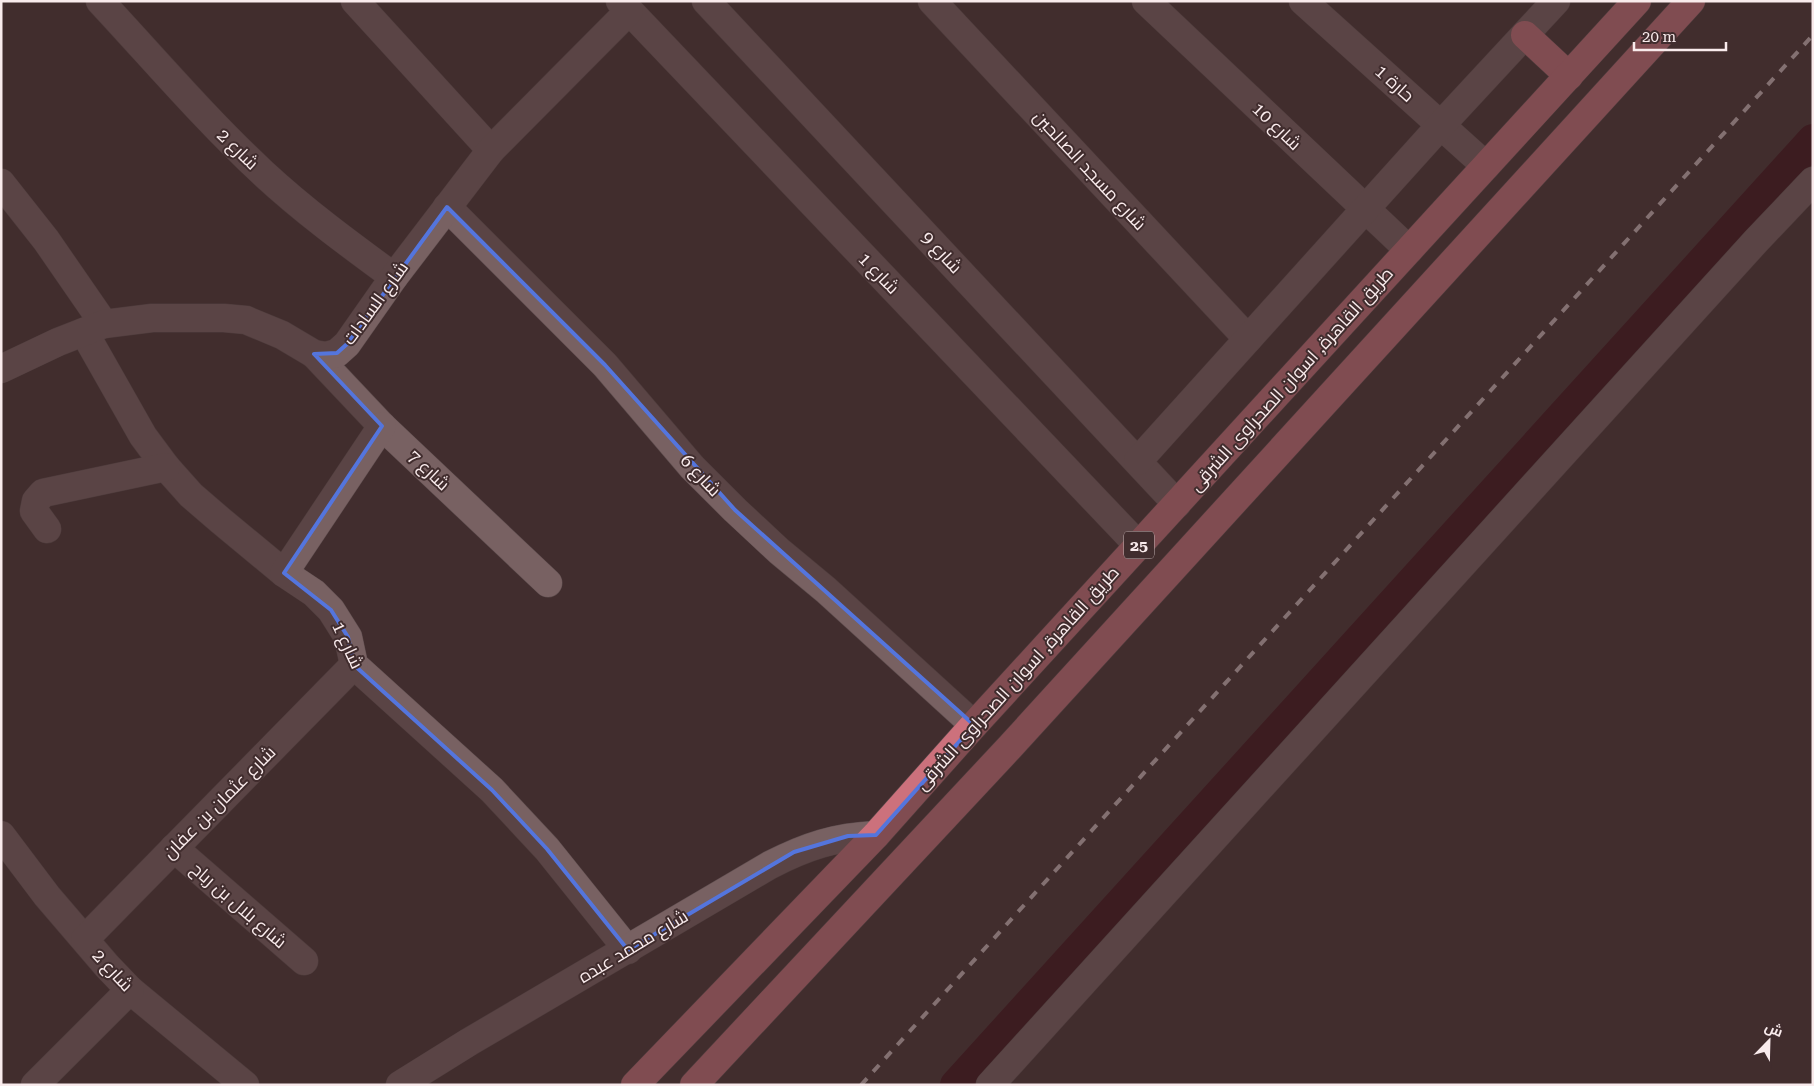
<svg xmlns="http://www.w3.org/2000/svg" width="1814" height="1086" font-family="'Roboto Serif',Cairo,serif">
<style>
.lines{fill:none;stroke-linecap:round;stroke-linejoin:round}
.canal{stroke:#370811;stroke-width:32}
.minor-casing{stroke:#5e4d4e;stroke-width:29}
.trunk-casing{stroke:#5e4d4e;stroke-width:29}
.minor{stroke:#786162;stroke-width:28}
.trunk{stroke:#cc717c;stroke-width:28}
.rail{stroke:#d2c2c3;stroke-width:4;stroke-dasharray:9 9;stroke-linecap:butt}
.marked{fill:none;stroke:#5475dd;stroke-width:4;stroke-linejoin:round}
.labels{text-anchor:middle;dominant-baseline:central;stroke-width:4;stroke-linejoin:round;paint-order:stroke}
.shield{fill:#412d2e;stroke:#c2b2b3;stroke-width:1}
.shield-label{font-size:16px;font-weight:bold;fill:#f9ebec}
.street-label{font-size:18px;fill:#f9ebec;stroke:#412d2e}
</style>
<rect width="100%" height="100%" fill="#412d2e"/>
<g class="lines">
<polyline class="canal" points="956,1085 1813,140"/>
<defs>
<g id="minor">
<path d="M100 1C154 59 205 119 263 173 304 211 349 244 394 277"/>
<polyline points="355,1 491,150"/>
<polyline points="620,1 1138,545"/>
<polyline points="706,1 1177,504"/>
<polyline points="932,1 1248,339"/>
<polyline points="1146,1 1409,250"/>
<polyline points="1303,1 1486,166"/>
<polyline points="1,183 46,240 104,324"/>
<polyline points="447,207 605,365 692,467 735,510 779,551 826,590 974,725"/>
<polyline points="84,332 143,436 166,467 191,495 220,520 284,573 314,593 331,610 348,637 354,665 492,790 547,849 628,950"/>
<polyline points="314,354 382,426 548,583"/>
<polyline points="1,369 58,342 104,324 152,318 224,318 246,320 282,335 314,354 326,356 337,353 347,344 394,277 491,150 629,11"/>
<polyline points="1138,461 1441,125 1556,1"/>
<polyline points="47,529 34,511 36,501 43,493 166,467"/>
<polyline points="284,573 382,426"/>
<polyline points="1,835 47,896 107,966 130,990 245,1085"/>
<polyline points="174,848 304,961"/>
<polyline points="85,939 354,665"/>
<polyline points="35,1085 130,990"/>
<path d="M400 1085 469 1042 770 865C807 846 835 837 876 835"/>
<polyline points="990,1085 1756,241 1813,181"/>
</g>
<g id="trunk">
<polyline points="1525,35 1569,76"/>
<polyline points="635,1085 876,835 974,725 1637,1"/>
<polyline points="694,1085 1009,748 1691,1"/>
</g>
</defs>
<use href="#minor" class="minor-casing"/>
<use href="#trunk" class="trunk-casing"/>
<use href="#minor" class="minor"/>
<use href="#trunk" class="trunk"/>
<polyline class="rail" points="861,1085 1813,35"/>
</g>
<path d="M0 0H1814V1086H0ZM447 207 605 365 735 510 974 725 876 835 848 836 794 852 628 950 547 849 492 790 354 665 348 637 331 610 284 573 382 426 314 354 337 353 347 344Z" fill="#412d2e" fill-opacity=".55" fill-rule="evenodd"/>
<path class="marked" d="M447 207 605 365 735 510 974 725 876 835 848 836 794 852 628 950 547 849 492 790 354 665 348 637 331 610 284 573 382 426 314 354 337 353 347 344Z"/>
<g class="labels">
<rect class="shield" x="1124" y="531.5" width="30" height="27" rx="4"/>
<g class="shield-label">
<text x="1139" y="545">25</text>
</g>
<g class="street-label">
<text transform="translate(1395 83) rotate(42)">حارة 1</text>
<text transform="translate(1277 126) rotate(44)">شارع 10</text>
<text transform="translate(238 149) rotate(44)">شارع 2</text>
<text transform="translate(1090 170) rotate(47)">شارع مسجد الصالحين</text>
<text transform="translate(942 252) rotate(47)">شارع 9</text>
<text transform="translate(879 273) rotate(46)">شارع 1</text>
<text transform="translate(375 303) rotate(-54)">شارع السادات</text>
<text transform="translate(1291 379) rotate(-48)">طريق القاهرة, اسوان الصحراوى الشرقى</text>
<text transform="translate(429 470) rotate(43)">شارع 7</text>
<text transform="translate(701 475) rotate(47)">شارع 6</text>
<text transform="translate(348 645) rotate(65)">شارع 1</text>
<text transform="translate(1017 678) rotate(-48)">طريق القاهرة, اسوان الصحراوى الشرقى</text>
<text transform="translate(219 802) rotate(-45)">شارع عثمان بن عفان</text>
<text transform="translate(239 905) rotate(41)">شارع بلال بن رباح</text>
<text transform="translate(633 946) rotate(-31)">شارع محمد عبده</text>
<text transform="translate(113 970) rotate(47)">شارع 2</text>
</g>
</g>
<rect width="1814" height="1086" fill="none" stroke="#f9ebec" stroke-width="5"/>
<g transform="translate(1769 1041) rotate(23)" stroke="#412d2e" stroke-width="4" paint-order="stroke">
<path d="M0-4L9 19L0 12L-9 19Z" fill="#f9ebec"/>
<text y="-8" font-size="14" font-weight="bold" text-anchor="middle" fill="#f9ebec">ش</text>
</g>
<path d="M1634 42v8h92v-8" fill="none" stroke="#f9ebec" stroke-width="2.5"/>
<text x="1642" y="42" font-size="15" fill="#f9ebec" stroke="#412d2e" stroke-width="4" paint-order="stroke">20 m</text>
</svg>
